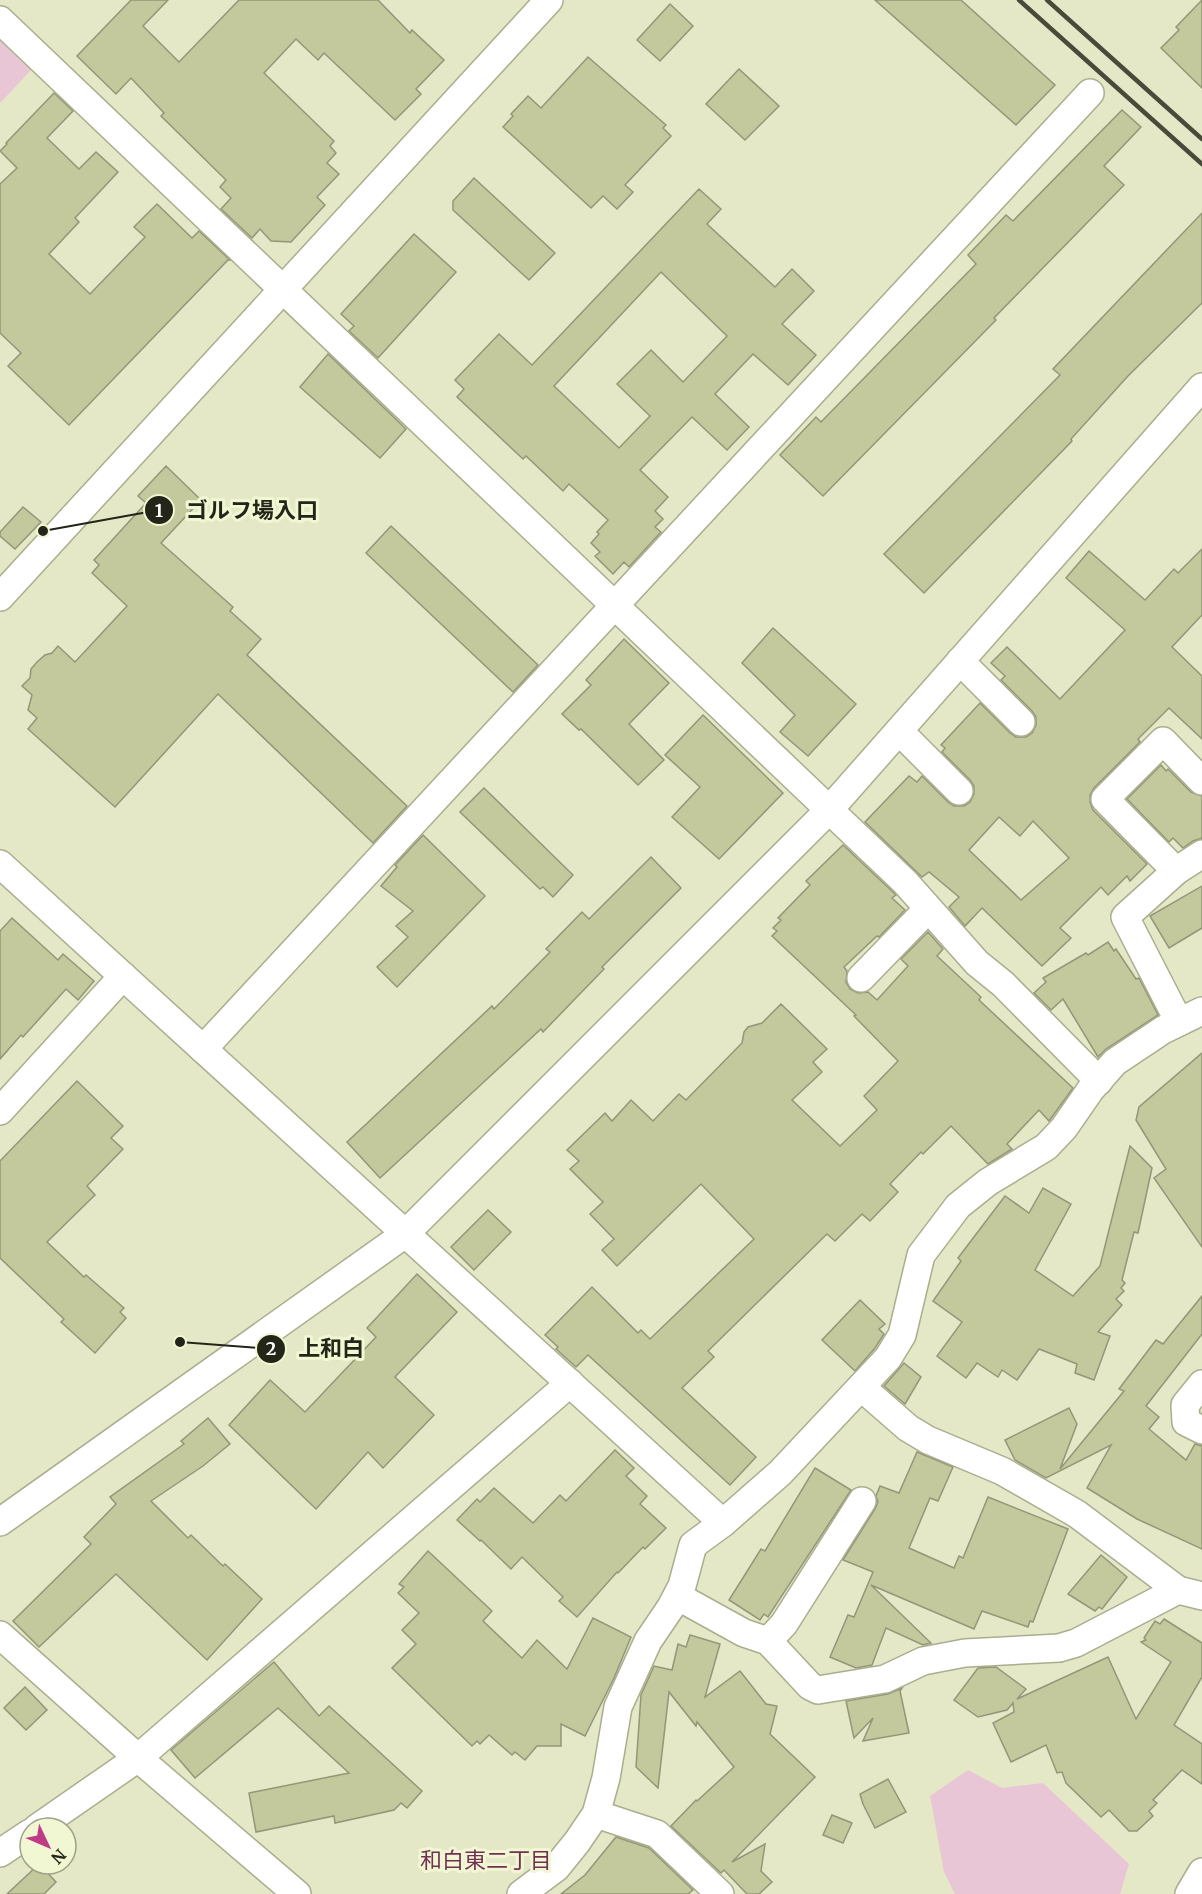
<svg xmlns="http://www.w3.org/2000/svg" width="1202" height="1894" font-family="Merriweather,'Noto Sans JP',serif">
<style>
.green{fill:#e8c6d5}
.building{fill:#c3c89d;stroke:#939777;stroke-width:1.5;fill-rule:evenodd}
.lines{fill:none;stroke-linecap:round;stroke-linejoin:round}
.minor-casing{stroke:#aaae8e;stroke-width:30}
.minor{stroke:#fff;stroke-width:27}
.rail{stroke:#484b3a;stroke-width:4.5}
.labels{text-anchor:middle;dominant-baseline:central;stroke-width:6;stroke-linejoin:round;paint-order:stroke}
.neighbourhood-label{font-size:22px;fill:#723153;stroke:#f1f6d3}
.leader{fill:none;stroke:#232518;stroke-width:2}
.callout-dot{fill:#232518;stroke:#f1f6d3;stroke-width:2}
.mark-label{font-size:18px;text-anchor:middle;font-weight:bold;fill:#fff}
.callout-label{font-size:22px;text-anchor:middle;font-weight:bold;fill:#232518;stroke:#f1f6d3;stroke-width:6;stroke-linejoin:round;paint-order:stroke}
</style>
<rect width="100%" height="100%" fill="#e4e8c6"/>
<g class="green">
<polygon points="0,41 31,70 0,103"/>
<polygon points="968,1770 1002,1788 1043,1783 1129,1864 1120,1894 955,1894 944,1872 930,1796"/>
</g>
<g class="building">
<polygon points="131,0 168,0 143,26 179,62 239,0 378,0 410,33 412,30 444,60 416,89 421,94 395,120 324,53 318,60 296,39 264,73 334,141 330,146 336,153 327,163 339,174 317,197 325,205 291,242 271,241 260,229 252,238 221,209 231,198 220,187 226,180 161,116 164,113 131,78 116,94 77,56"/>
<polygon points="875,0 961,0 1055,85 1016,125"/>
<polygon points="1202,0 1202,88 1161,48 1179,30 1176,27"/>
<polygon points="670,4 693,26 660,61 637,40"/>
<polygon points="588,57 666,125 663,128 671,136 625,185 633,192 617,209 603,196 591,208 503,127 513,116 511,114 528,96 541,108"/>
<polygon points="739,69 779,106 745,140 706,104"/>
<polygon points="54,93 73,111 47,138 79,169 96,152 118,172 75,218 79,222 49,254 90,294 145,237 134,227 157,204 192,238 199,231 230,260 228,260 69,425 8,366 21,353 0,333 0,184 17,168 0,151 7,144 6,143"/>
<polygon points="1122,110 1141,127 1104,166 1124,185 994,318 996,320 823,496 780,455 816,417 821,422 976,264 968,255 1006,215 1013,221"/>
<polygon points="474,178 555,253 529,280 453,210 453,201"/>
<path d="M699 189 721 209 707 224 775 287 792 269 814 291 782 324 816 355 788 385 753 354 715 394 749 427 727 450 692 417 640 470 668 497 655 511 663 519 655 527 661 532 629 567 624 562 613 574 595 556 600 552 591 543 599 534 597 532 608 520 569 484 563 491 526 456 523 459 457 397 464 389 455 380 499 334 532 365ZM661 272 727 336 683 382 651 350 617 384 650 416 619 448 554 386Z"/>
<polygon points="1202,213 1202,303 1128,376 1071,439 1072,441 924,593 884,554 1060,375 1053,369"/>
<polygon points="414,234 456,272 378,358 349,331 354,326 341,314"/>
<polygon points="328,354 406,429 380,458 300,387"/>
<polygon points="166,466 201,500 161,543 233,607 230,611 261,639 247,655 407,806 373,843 218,694 115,807 28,729 37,718 28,710 32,695 22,686 30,678 31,669 37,662 45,655 52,653 58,646 75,662 127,606 92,573 99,565 94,560 146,503 138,496"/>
<polygon points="23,507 41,522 15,549 0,536 0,532"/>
<polygon points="391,526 538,665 513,692 366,553"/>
<path d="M1202 549V615L1172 647 1202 676V739L1169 708 1138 739 1140 742 1094 788 1090 795V802L1093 810 1147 864 1130 881 1127 876 1108 895 1101 887 1060 928 1071 938 1042 966 982 908 965 926 949 907 959 897 929 872 922 877 865 822 909 776 917 782 922 776 948 802 954 806H964L970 802 974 794V786L970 780 942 752 945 748 941 745 980 703 1010 733 1016 737H1026L1032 733 1036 725V717L1032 711 1001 680 1005 676 991 663 1007 647 1060 699 1125 630 1066 578 1089 551 1145 600 1174 569 1178 573ZM999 817 1020 836 1033 821 1069 858 1021 900 969 850Z"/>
<polygon points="773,628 856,704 808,756 780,732 795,715 742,663"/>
<polygon points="624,639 669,683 629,724 664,760 638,785 581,729 579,730 562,714 591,685 586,680"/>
<polygon points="703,715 783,793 719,859 672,817 700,787 665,755"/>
<polygon points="1161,765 1166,771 1168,769 1191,792 1202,796 1202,838 1193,841 1183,848 1173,838 1169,842 1127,799"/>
<polygon points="484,788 573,875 553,897 543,887 540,889 460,812"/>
<polygon points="423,835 485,896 397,987 377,967 408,937 396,926 413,911 381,886 397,867 395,865"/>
<polygon points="843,845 894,893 896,895 892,898 905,910 879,937 877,936 844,967 847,971 846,982 850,989 858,993 868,992 877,1000 908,966 901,959 928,932 943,949 937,956 981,997 979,1000 1073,1088 1049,1121 1039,1110 1007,1144 1012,1149 988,1164 951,1126 923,1154 921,1152 890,1184 898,1192 870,1221 862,1214 835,1241 827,1234 708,1351 714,1357 682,1388 756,1457 730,1485 588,1355 576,1367 556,1349 558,1347 545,1335 592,1287 638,1333 641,1330 650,1339 754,1239 701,1184 617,1266 602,1250 614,1239 590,1214 603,1202 570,1169 579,1161 567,1150 605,1113 612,1121 631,1100 653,1121 679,1094 686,1100 742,1043 744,1032 748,1027 762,1023 781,1004 827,1049 813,1062 822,1072 792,1100 840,1146 877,1110 864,1096 898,1061 854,1016 856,1015 772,936 777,931 773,928 781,920 778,918 810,885 806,881"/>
<polygon points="651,857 681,888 602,967 604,969 543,1032 541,1029 380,1178 347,1142 492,1006 494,1009 550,952 546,949 582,912 589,919"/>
<polygon points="1202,886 1202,928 1169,948 1150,916"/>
<polygon points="12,918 58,960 63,954 94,981 78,1000 66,989 23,1037 21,1035 0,1059 0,931"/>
<polygon points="1108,942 1114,951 1116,949 1136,979 1139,978 1158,1015 1106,1049 1098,1057 1063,999 1051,1010 1034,993 1046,982 1043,978 1086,953 1088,955"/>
<polygon points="1202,1053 1202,1247 1154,1178 1166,1169 1136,1120 1139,1107"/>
<polygon points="77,1081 123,1126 111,1138 123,1149 87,1186 95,1195 47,1242 84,1277 86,1275 124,1308 120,1312 126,1318 95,1353 61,1322 64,1319 0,1258 0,1161"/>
<polygon points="1130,1146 1152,1168 1138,1233 1134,1232 1122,1280 1125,1283 1121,1288 1124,1291 1116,1299 1122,1305 1098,1332 1110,1336 1094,1380 1075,1373 1077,1364 1039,1349 1017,1380 1002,1370 998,1377 977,1363 966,1378 937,1356 962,1322 933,1301 961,1261 958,1258 1005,1196 1029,1213 1043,1188 1071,1204 1035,1270 1073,1296 1100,1266"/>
<polygon points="488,1210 511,1232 474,1270 451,1247"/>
<polygon points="417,1274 457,1312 395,1377 434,1415 383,1468 368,1452 316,1509 229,1425 270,1380 305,1412 376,1337 367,1328"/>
<polygon points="1202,1296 1202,1334 1146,1406 1159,1417 1149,1429 1186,1460 1195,1444 1202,1446 1202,1549 1137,1519 1087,1488 1111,1445 1046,1478 1015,1460 1005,1440 1069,1408 1077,1424 1060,1469 1124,1391 1119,1389 1156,1340 1163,1344"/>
<polygon points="860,1300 885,1324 879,1329 884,1334 875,1348 855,1371 822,1340"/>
<polygon points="904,1363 921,1377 905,1404 884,1386"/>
<polygon points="208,1418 230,1444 203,1466 151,1501 188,1538 191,1535 223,1566 225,1564 262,1599 207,1660 116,1574 39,1647 13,1621 91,1544 84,1537 116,1504 110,1497 184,1444 181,1441"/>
<polygon points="615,1450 634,1468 626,1476 647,1496 640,1504 666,1528 645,1549 643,1547 618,1573 617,1572 577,1617 559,1601 563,1597 522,1557 511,1569 481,1540 480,1541 457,1520 477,1499 480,1502 494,1488 533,1523 560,1495 566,1501"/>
<polygon points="917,1452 953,1467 938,1501 930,1498 909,1548 954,1568 959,1556 963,1558 988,1497 1068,1529 1033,1622 1030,1621 1028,1627 982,1611 974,1629 871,1585 931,1643 923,1645 886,1628 872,1665 856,1668 830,1657 848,1615 854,1617 873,1572 843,1560 875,1509 878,1502 876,1496 880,1486 899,1493"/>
<polygon points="815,1468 851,1490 768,1617 764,1614 760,1620 729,1600 761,1549 765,1551"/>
<polygon points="428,1551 492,1611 483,1621 522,1658 537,1640 567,1669 593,1618 631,1637 614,1678 585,1736 561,1724 561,1746 537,1746 525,1760 515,1752 512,1755 489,1735 480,1744 477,1741 472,1746 392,1668 416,1644 402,1630 419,1613 398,1593 404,1587 399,1584"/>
<polygon points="1101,1555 1127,1577 1102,1609 1099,1607 1095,1611 1068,1594"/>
<polygon points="1164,1619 1202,1643 1202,1677 1174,1725 1202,1744 1202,1784 1182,1770 1153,1800 1157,1803 1149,1811 1153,1816 1137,1831 1129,1831 1109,1810 1101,1817 1066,1783 1062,1772 1057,1773 1046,1745 1011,1762 993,1723 1014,1712 1013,1703 1007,1710 978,1717 954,1700 978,1668 996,1667 1026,1689 1017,1699 1108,1657 1136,1719 1171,1662 1141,1642 1146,1640 1144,1638 1155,1621 1160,1624"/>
<polygon points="690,1635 720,1644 705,1697 740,1671 766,1704 777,1706 770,1734 815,1777 732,1862 765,1844 761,1871 772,1882 759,1894 747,1894 724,1870 721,1873 671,1826 696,1800 697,1801 734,1767 697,1722 696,1726 669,1692 658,1788 636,1767 641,1695 654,1666 672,1670 678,1644 686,1647"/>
<polygon points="274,1662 319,1716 329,1706 422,1791 407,1808 401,1803 394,1810 335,1823 334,1816 256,1832 249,1793 349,1773 278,1708 195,1778 171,1750"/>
<polygon points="25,1687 47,1710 26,1730 4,1708"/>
<polygon points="902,1688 900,1691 909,1733 863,1741 873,1718 854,1738 846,1701 888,1694"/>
<polygon points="888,1779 906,1812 875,1828 863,1804 860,1794"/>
<polygon points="832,1815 852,1823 843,1843 823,1835"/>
<polygon points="616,1837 649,1848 693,1890 688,1894 561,1894 585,1875"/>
<polygon points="39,1864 56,1882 44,1894 7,1894"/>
</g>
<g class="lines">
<defs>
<g id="minor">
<polyline points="0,20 905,882 977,963 1003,984 1099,1081"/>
<polyline points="0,597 549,0"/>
<polyline points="960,661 1021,722"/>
<polyline points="899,731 959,791"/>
<polyline points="0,864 723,1523"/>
<polyline points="1176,871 1105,799 1163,741 1202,781"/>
<polyline points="861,978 928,909"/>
<polyline points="1179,1022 1125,917 1176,871 1202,854"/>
<polyline points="203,1049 1090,93"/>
<polyline points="0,1111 123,976"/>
<polyline points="1202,1384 1185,1405 1186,1422 1202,1430"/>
<polyline points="861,1387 908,1428 928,1440 1002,1471 1077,1514 1178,1590"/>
<polyline points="0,1522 405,1234 829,810 1202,387"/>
<polyline points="677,1596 744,1633 768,1641 810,1686 818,1690 885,1679 923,1661 965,1653 1059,1648 1076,1643 1178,1590 1202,1596"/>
<polyline points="0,1635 138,1758 297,1894"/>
<polyline points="768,1641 784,1624 862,1501"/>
<polyline points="596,1814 657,1834 720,1894"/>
<polyline points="37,1828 138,1758 570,1383"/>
<polyline points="0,1853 30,1833"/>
<polyline points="521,1894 556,1868 577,1842 596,1814 606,1778 618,1707 648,1641 671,1607 682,1586 693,1545 723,1523 780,1473 888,1358 902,1335 921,1255 958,1206 988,1182 1046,1147 1064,1128 1091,1089 1115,1062 1163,1030 1202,1011"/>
<polyline points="1189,1894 1202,1872"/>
</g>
</defs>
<use href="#minor" class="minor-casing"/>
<use href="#minor" class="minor"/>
<g class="rail">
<polyline points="1019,0 1202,164"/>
<polyline points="1047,0 1202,139"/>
</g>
</g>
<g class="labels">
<g class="neighbourhood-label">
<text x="486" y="1860">和白東二丁目</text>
</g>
</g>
<path class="leader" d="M43 531L159 510M180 1342L271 1349"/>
<g class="callout-dot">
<circle cx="43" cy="531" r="6"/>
<circle cx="180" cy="1342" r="6"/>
<circle cx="159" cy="510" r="15"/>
<circle cx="271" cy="1349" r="15"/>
</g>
<g class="mark-label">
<text x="159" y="517">1</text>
<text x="271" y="1355">2</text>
</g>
<g class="callout-label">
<text x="252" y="518">ゴルフ場入口</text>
<text x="331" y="1356">上和白</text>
</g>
<g transform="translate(48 1846) rotate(134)"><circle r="28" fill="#f1f6d3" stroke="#9fa288" stroke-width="1.5"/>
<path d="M0-4.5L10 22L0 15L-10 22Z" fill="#bd3c85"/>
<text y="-9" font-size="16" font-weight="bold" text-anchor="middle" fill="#232518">N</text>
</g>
</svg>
